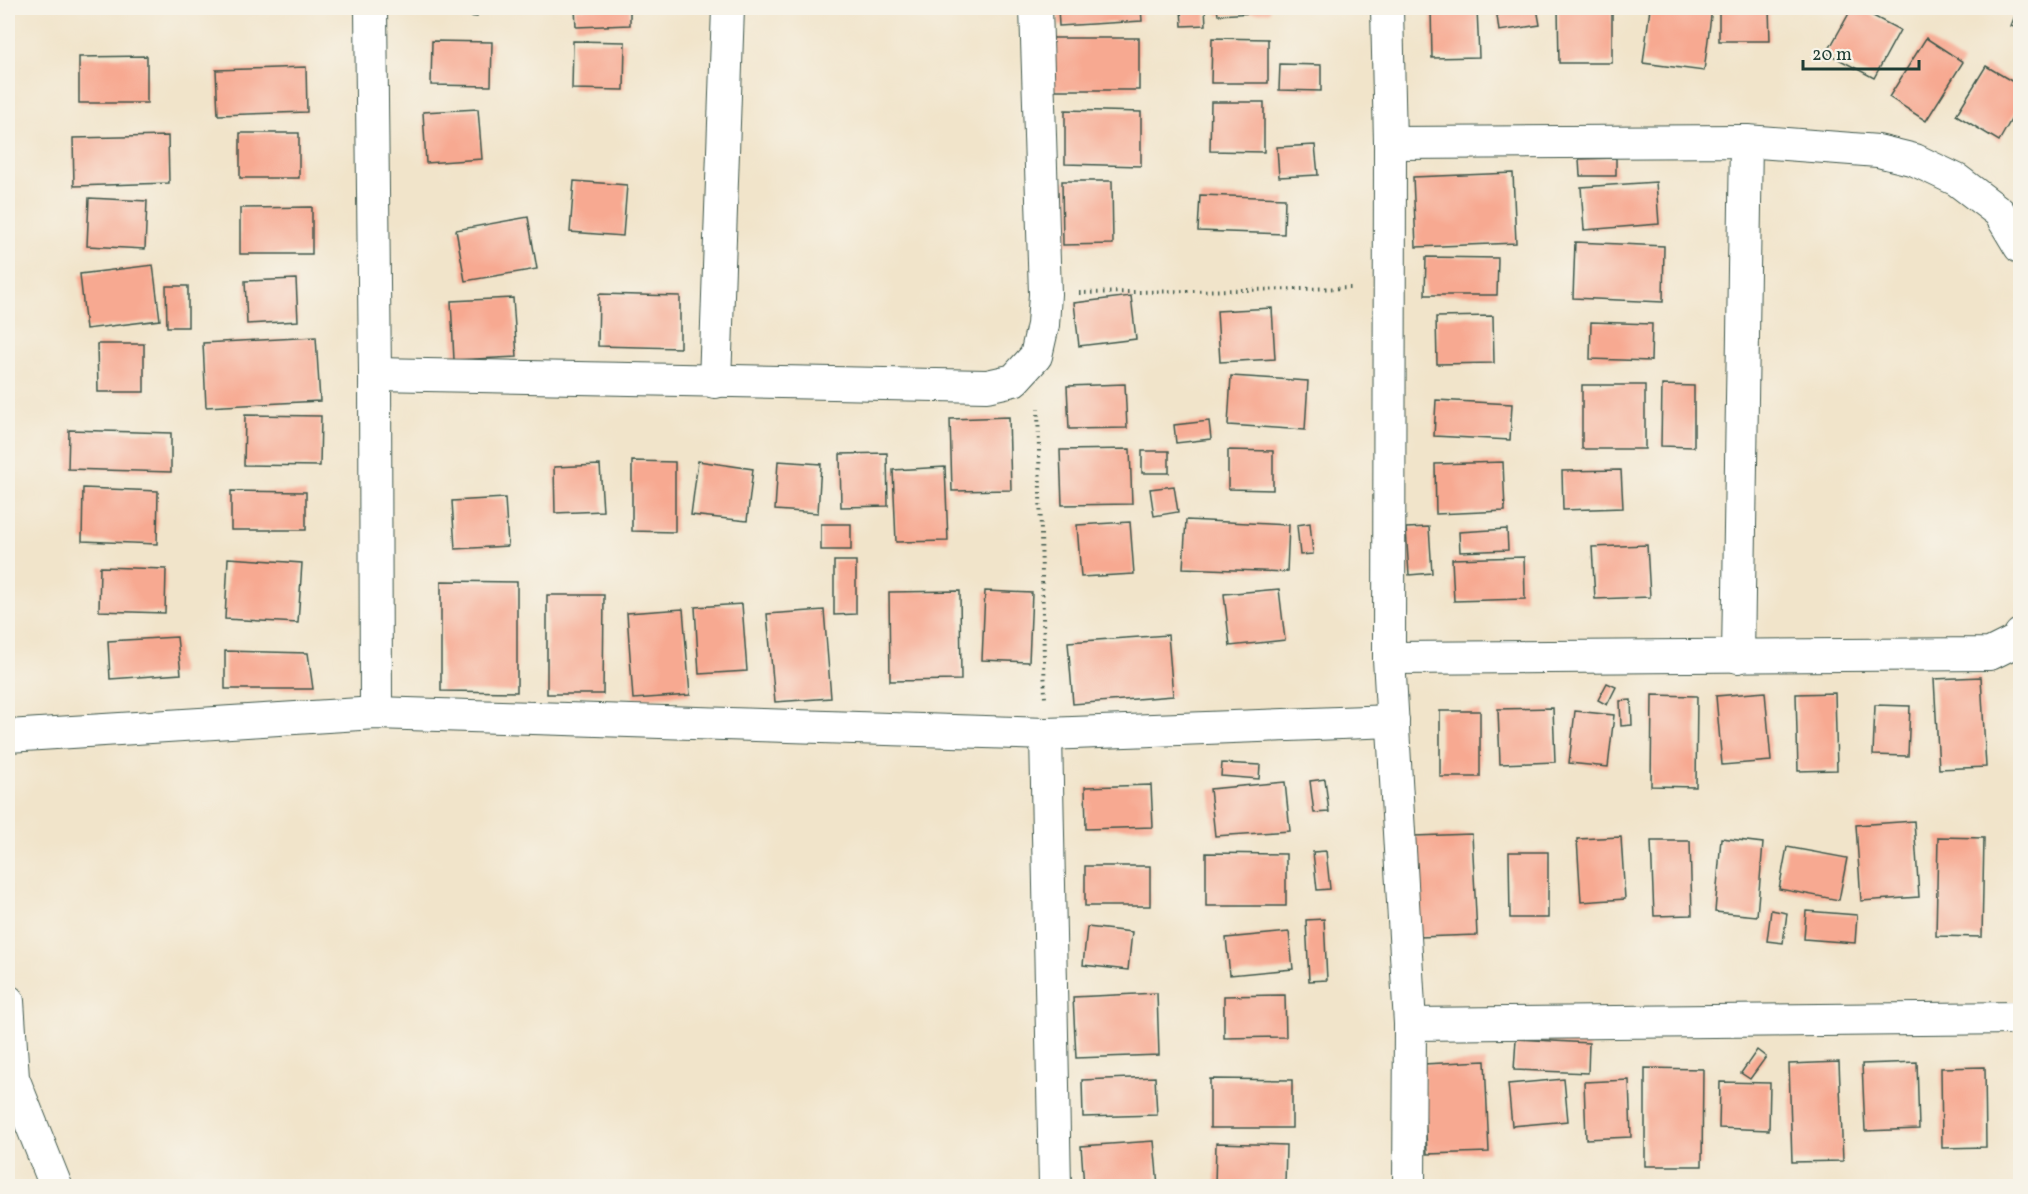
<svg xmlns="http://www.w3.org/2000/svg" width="2028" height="1194" font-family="Vollkorn,serif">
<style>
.building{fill:#f7a991}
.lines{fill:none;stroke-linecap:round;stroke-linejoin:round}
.street-casing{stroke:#3e564a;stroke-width:34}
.path{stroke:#3e564a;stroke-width:4;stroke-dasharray:1.5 4.5;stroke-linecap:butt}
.street{stroke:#fff;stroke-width:32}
</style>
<rect width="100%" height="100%" fill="#f7f3e8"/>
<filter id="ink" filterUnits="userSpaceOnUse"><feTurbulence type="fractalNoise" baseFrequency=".0167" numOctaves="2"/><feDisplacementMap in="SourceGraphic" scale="12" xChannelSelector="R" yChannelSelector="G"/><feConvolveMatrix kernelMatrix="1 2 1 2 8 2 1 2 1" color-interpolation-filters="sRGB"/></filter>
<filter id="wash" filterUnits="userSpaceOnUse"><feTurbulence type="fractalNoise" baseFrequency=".008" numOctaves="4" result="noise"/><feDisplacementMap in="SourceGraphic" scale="24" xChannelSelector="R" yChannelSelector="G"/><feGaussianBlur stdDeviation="1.35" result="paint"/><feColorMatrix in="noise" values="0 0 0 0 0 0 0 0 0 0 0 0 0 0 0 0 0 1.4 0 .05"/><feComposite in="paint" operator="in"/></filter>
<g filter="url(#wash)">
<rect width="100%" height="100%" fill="#f1e4ca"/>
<g id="blocks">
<g class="building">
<polygon points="420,8 478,8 477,17 420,11"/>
<polygon points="575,8 630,8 630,25 576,27"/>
<polygon points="1058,8 1141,8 1142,21 1059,26"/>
<polygon points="1181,8 1205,8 1206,25 1182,26"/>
<polygon points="1217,8 1270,8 1270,12 1218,15"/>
<polygon points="1431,8 1477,8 1479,57 1432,58"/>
<polygon points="1496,8 1537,8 1540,25 1499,31"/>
<polygon points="1558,8 1612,8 1612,63 1559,63"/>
<polygon points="1650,8 1712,8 1704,71 1643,63"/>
<polygon points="1719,8 1769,8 1770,41 1719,41"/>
<polygon points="1852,8 1858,8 1900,30 1874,78 1827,53"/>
<polygon points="2018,8 2020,8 2020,29 2011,26"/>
<polygon points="1051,38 1139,38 1139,90 1052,90"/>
<polygon points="1212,38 1268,39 1268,83 1211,83"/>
<polygon points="1926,38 1963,62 1926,121 1889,97"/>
<polygon points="432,41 492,42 491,86 431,85"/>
<polygon points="573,41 625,42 624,90 572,89"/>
<polygon points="147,56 147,103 79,103 79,57"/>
<polygon points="1280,64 1321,65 1321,91 1279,90"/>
<polygon points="1986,66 2020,86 2020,104 1999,141 1956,115"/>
<polygon points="306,67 307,112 218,115 216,70"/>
<polygon points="1211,102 1264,102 1264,152 1210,151"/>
<polygon points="478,109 482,159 426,163 423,112"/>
<polygon points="1065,110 1141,112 1141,166 1065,164"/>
<rect x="240" y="133" width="59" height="45"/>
<polygon points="168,136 169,183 74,186 73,138"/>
<polygon points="1315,145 1318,175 1279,177 1277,147"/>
<polygon points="1616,158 1616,176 1580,176 1579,159"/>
<polygon points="1513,173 1516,243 1416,247 1413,177"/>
<polygon points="574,181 627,185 623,236 570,232"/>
<polygon points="1062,181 1112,181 1113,244 1063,245"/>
<polygon points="1656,182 1659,224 1584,230 1581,187"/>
<polygon points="1200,195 1285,198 1284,234 1198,231"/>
<polygon points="89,198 147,201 145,249 87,246"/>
<polygon points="312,207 312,254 240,254 240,208"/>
<polygon points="528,217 537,269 465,281 456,230"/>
<polygon points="1575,242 1664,246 1663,302 1573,298"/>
<polygon points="1426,257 1498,258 1497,295 1425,295"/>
<polygon points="153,265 160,320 86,329 80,274"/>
<polygon points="296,279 298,321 247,324 245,281"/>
<polygon points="166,286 188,286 188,327 167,327"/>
<polygon points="599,294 680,296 680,348 598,346"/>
<polygon points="1131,296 1136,339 1079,346 1074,303"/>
<polygon points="513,298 517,357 454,360 451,301"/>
<polygon points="1272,308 1275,359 1220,362 1217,311"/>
<polygon points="1493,316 1494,363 1437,364 1436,317"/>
<polygon points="1591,322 1652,324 1651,361 1590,359"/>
<polygon points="316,337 320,401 206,407 203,343"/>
<polygon points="97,344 144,344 144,392 98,392"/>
<polygon points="1231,376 1308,381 1305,430 1228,425"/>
<polygon points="1125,384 1127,428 1069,429 1067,386"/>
<rect x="1582" y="385" width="63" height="64"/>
<polygon points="1662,385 1694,386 1694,447 1661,446"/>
<polygon points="1436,400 1512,404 1510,440 1434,436"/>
<polygon points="245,415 321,416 320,466 244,465"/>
<polygon points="1009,417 1011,490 952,491 950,419"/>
<polygon points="1209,421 1211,439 1176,443 1174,425"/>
<polygon points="69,430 171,433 171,472 68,469"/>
<polygon points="1130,449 1132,504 1062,505 1060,450"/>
<polygon points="1228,450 1273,451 1273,490 1228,489"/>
<rect x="1142" y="451" width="27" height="22"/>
<polygon points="887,453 888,506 841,507 840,454"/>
<polygon points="632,461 675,462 675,532 632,531"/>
<polygon points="698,461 753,469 747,521 691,515"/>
<polygon points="778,461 821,464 818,513 775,510"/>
<polygon points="1503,462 1505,511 1436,514 1435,464"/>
<polygon points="600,465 603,511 555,513 554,467"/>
<polygon points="945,467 948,541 896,542 893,470"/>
<polygon points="1621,470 1623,508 1563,510 1562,471"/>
<polygon points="1174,486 1178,512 1154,516 1150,489"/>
<polygon points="83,488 158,491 157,544 82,541"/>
<polygon points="231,491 306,492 306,530 231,530"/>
<polygon points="505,498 508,546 455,549 452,501"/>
<polygon points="1186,520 1289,525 1287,572 1183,568"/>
<polygon points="1130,522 1134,574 1081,577 1077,525"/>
<polygon points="1310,523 1313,554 1300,555 1297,525"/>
<rect x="821" y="524" width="30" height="26"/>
<polygon points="1429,527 1432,573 1409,575 1406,528"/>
<polygon points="1507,529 1508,550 1460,552 1459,532"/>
<polygon points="1647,545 1650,597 1595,599 1592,547"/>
<polygon points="1524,557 1525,599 1454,601 1452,559"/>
<polygon points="228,558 302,563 298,623 225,619"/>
<polygon points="834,561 856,561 856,614 834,615"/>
<polygon points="100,567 166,569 165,613 99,611"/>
<polygon points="441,581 517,582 517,692 441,691"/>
<polygon points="1279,589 1285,640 1230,646 1224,594"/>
<polygon points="960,591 961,680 890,681 889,592"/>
<polygon points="985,591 1032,593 1029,662 982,660"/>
<polygon points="547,595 604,595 603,694 547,694"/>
<polygon points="742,604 747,671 699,674 695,607"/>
<polygon points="683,609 690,695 633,699 627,613"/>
<polygon points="824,610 831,698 775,702 767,614"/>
<polygon points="1168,635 1173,696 1073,704 1068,642"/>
<polygon points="177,637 181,674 110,679 108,641"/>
<polygon points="225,651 308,653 313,689 225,689"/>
<polygon points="1981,677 1986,767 1939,769 1934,679"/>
<polygon points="1607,683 1616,687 1607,705 1598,700"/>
<polygon points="1765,692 1771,761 1722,765 1716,696"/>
<polygon points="1835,693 1837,770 1798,771 1796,694"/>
<polygon points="1652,695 1697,696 1696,787 1651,786"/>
<polygon points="1631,700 1632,725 1621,726 1620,701"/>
<polygon points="1875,705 1910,706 1908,756 1873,755"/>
<polygon points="1553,708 1555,762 1500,764 1498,709"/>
<rect x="1440" y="711" width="40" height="66"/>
<polygon points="1575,711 1614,715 1608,767 1569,763"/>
<polygon points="1222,763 1260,765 1259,779 1221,776"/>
<polygon points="1325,779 1329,812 1314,813 1310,781"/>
<polygon points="1285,782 1290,831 1215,836 1210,789"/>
<polygon points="1151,785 1153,827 1086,829 1085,787"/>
<polygon points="1914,821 1919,897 1861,901 1856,825"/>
<polygon points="1472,834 1477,935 1419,937 1414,836"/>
<polygon points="1621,837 1625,899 1581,902 1577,839"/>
<polygon points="1938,837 1984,838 1982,937 1936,936"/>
<polygon points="1721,838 1763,843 1757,916 1715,912"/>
<polygon points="1651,841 1690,841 1692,915 1654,916"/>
<polygon points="1787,847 1847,858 1839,900 1779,889"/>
<polygon points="1326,851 1330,889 1317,890 1313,852"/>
<polygon points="1509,852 1548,852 1548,918 1510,918"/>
<polygon points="1206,853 1286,854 1286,906 1206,906"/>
<rect x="1085" y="866" width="65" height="40"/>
<polygon points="1771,910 1787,913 1783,943 1767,941"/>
<polygon points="1806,911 1857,915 1855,943 1804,939"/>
<polygon points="1324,919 1327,980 1309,981 1306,920"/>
<polygon points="1087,927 1132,932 1128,970 1083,965"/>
<polygon points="1289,932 1293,969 1230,975 1226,938"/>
<polygon points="1157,993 1159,1055 1076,1058 1073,997"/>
<polygon points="1285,995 1286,1037 1224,1038 1224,996"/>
<polygon points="1516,1039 1589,1043 1588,1073 1514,1070"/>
<polygon points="1757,1050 1766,1057 1750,1079 1741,1073"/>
<polygon points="1485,1061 1489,1152 1427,1154 1423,1064"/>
<polygon points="1839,1062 1843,1161 1792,1162 1789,1064"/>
<polygon points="1917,1062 1919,1129 1865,1131 1862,1064"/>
<polygon points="1985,1067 1986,1147 1942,1148 1941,1068"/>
<polygon points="1645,1068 1703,1069 1702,1166 1645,1166"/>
<polygon points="1155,1077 1157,1115 1083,1117 1082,1080"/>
<polygon points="1210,1079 1292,1080 1292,1128 1210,1128"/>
<polygon points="1564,1079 1568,1121 1512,1126 1508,1084"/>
<polygon points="1629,1080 1631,1137 1586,1139 1584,1082"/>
<polygon points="1720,1082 1770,1083 1769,1130 1719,1128"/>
<polygon points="1154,1141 1158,1186 1084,1186 1081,1146"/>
<polygon points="1216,1143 1286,1145 1285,1186 1215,1186"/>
</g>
</g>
</g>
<g filter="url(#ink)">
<use href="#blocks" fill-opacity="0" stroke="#3e564a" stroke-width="1.5"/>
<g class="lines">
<defs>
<g id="street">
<polyline points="371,8 375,374 376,713"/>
<polyline points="1387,8 1390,143 1389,658 1410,1024 1409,1186"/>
<polyline points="1390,143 1746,141 1878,151 1915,160 1957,180 1999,212 2020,247"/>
<polyline points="375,374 987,386 1014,380 1036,356 1043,325 1045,294 1036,8"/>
<polyline points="715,382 728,8"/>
<polyline points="1738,657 1746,141"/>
<polyline points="1389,658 1990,654 2018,640 2020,635"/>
<polyline points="1046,734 1055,1186"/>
<polyline points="8,736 376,713 1046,734 1393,721"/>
<polyline points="8,1001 13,1078 56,1186"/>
<polyline points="1410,1024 2020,1018"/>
</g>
</defs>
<use href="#street" class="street-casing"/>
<g class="path">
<polyline points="1079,293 1353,288"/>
<polyline points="1038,408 1045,700"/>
</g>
<use href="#street" class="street"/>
</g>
</g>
<rect width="2028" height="1194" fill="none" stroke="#f7f3e8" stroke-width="30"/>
<path d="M1803 60v9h116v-9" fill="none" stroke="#1f3d34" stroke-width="3"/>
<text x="1812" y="60" font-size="18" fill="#1f3d34" stroke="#f7f3e8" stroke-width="4.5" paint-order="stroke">20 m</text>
</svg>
